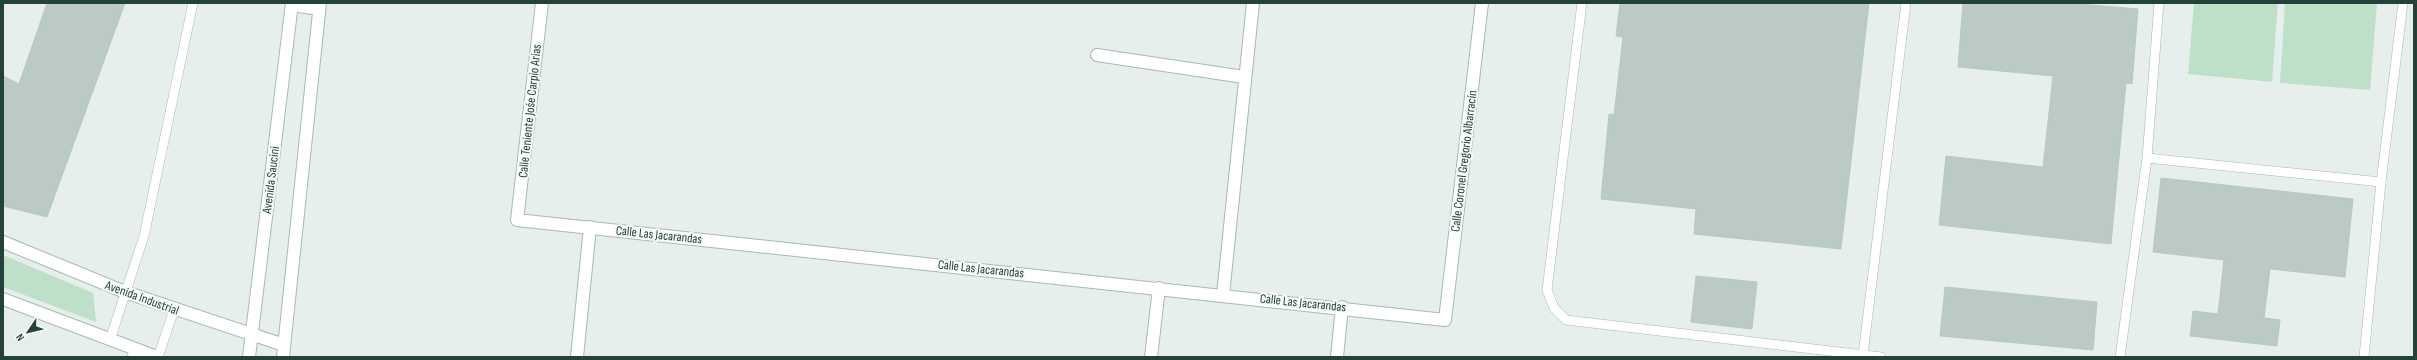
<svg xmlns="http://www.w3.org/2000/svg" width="2417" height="360" font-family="'Sofia Sans Condensed',sans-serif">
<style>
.green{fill:#bfe0c8}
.building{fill:#bbcac4;stroke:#b8c9c2}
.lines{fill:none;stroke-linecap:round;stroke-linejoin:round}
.service-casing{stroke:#a8b8b2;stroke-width:10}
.minor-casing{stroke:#a8b8b2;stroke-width:14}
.secondary-casing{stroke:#a4bbb3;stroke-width:14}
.service{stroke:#fff;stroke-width:9}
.minor{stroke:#fff;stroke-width:12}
.secondary{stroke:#fff;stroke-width:12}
.labels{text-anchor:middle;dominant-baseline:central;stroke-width:4;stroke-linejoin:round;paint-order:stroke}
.street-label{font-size:13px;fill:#24423a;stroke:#f7fbf9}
</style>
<rect width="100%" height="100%" fill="#e6efeb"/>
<g class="green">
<polygon points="2194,3 2278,3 2272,82 2188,74"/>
<polygon points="2285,3 2377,3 2370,90 2280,83"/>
<polygon points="3,255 93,293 96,322 3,287"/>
</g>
<g class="building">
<polygon points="47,3 125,3 47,217 3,206 3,76 19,84"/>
<polygon points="1620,3 1869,3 1841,249 1694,234 1696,209 1601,199 1609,114 1614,115 1623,37 1616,36"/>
<polygon points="1963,3 2068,3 2138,9 2132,84 2126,83 2111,244 1939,225 1946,156 2043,167 2053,76 1958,67"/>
<polygon points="2161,178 2353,199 2345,277 2270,269 2264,318 2280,320 2277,346 2190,336 2193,311 2218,314 2224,260 2153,252"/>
<polygon points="1696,276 1757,282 1752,329 1691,322"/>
<polygon points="1945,287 2097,302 2093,350 1940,336"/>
</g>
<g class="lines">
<defs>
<g id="service">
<polyline points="1582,3 1547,290 1554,308 1566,320 1881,357"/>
<polyline points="2147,158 2381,182"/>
<polyline points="110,340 144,236 193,3"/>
<polyline points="1863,355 1906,3"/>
<polyline points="132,357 134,349"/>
<polyline points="158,357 174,310"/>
<polyline points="2120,357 2147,158 2159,3"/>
<polyline points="2364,357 2381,182 2403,3"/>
</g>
<g id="minor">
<polyline points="542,3 517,220 1445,320 1482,3"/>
<polyline points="1097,55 1244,77"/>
<polyline points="3,242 125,292 284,345"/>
<polyline points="1223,295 1253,3"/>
<polyline points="3,299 157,357"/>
<polyline points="577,357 590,227"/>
<polyline points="1151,357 1159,288"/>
<polyline points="1337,357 1342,307"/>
</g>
<g id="secondary">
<polyline points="292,5 319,9"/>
<polyline points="249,357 292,3"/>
<polyline points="283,357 320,3"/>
</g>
</defs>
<use href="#service" class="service-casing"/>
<use href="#minor" class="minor-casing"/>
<use href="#secondary" class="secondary-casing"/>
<use href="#service" class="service"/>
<use href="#minor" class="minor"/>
<use href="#secondary" class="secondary"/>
</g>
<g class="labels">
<g class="street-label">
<text transform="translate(530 111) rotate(-84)">Calle Teniente Jośe Carpio Arias</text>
<text transform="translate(1464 161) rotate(-83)">Calle Coronel Gregorio Albarracín</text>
<text transform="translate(271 180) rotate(-83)">Avenida Saucini</text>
<text transform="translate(659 235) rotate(6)">Calle Las Jacarandas</text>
<text transform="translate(981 269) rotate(6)">Calle Las Jacarandas</text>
<text transform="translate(142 298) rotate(20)">Avenida Industrial</text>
<text transform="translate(1303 303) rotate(6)">Calle Las Jacarandas</text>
</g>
</g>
<rect width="2417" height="360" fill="none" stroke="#24423a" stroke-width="8"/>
<g transform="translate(28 332) rotate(235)" stroke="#f7fbf9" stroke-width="3" paint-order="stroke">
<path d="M0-3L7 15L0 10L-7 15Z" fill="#24423a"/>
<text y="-6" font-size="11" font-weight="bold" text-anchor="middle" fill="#24423a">N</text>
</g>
</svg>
